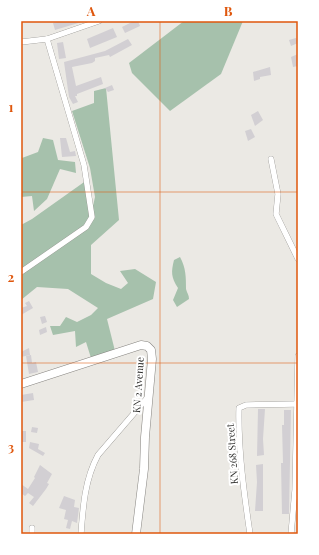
<svg xmlns="http://www.w3.org/2000/svg" width="319" height="555" font-family="'Playfair Display',serif">
<style>
.green{fill:#a6c1ac}
.building{fill:#d2cfd3}
.lines{fill:none;stroke-linecap:round;stroke-linejoin:round}
.minor-casing{stroke:#878581;stroke-width:6}
.secondary-casing{stroke:#878581;stroke-width:9}
.minor{stroke:#fff;stroke-width:5.5}
.secondary{stroke:#fff;stroke-width:8}
.grid{fill:none;stroke:#df570d;stroke-width:1;stroke-opacity:0.55}
.labels{text-anchor:middle;dominant-baseline:central;stroke-width:4;stroke-linejoin:round;paint-order:stroke}
.street-label{font-size:10px;fill:#2b2b29;stroke:#fff}
.neatline{fill:none;stroke:#df570d;stroke-width:1.5}
.grid-label{font-size:13px;text-anchor:middle;font-weight:bold;fill:#df570d}
</style>
<rect width="100%" height="100%" fill="#ebe9e4"/>
<g class="green">
<polygon points="184,21 243,21 221,74 170,111 132,73 129,63"/>
<polygon points="106,88 119,220 91,245 91,274 106,283 121,289 128,283 120,271 135,269 156,282 153,299 107,319 115,351 91,358 86,342 76,347 75,331 53,335 50,326 60,326 66,317 77,322 91,315 98,308 68,289 37,287 21,300 21,225 32,219 87,180 90,219 95,197 90,168 72,111 94,103 94,91"/>
<polygon points="43,138 53,140 58,160 75,162 76,173 60,169 47,199 34,211 32,196 21,197 21,160 22,158 38,152"/>
<path d="M180 257C186 268 186 277 186 289 187 293 189 295 189 299L177 307 173 300 178 288C171 277 171 272 174 260Z"/>
</g>
<g class="building">
<polygon points="61,21 85,21 55,30 53,23"/>
<polygon points="134,21 138,21 140,26 125,33 122,27"/>
<polygon points="113,28 117,37 90,48 87,39"/>
<polygon points="296,38 298,43 291,46 289,40"/>
<polygon points="128,39 132,45 110,57 109,55 95,58 95,61 92,63 72,67 76,86 101,77 103,84 77,94 77,96 75,96 78,102 73,104 69,97 64,62 105,51"/>
<polygon points="63,42 66,58 59,59 57,43"/>
<polygon points="298,54 298,66 293,67 291,57"/>
<polygon points="270,67 271,75 260,77 260,79 254,81 253,72"/>
<polygon points="112,85 114,90 108,92 105,88"/>
<polygon points="258,111 263,120 255,126 251,115"/>
<polygon points="251,129 255,137 248,141 245,131"/>
<polygon points="60,138 66,138 70,152 75,151 76,156 62,157"/>
<polygon points="29,301 33,308 21,315 21,308 27,306 25,303"/>
<polygon points="45,316 47,322 42,324 40,317"/>
<polygon points="46,327 47,332 40,335 39,330"/>
<polygon points="29,348 30,355 21,357 21,352"/>
<polygon points="31,355 32,363 36,362 38,372 29,374 26,356"/>
<polygon points="33,393 34,400 21,402 21,395"/>
<polygon points="258,409 265,409 263,439 264,455 257,456"/>
<polygon points="284,410 291,410 289,514 282,514 281,463 283,463 282,425 284,425"/>
<polygon points="32,427 38,428 37,433 31,432"/>
<rect x="21" y="431" width="5" height="11"/>
<polygon points="30,442 39,444 38,449 45,453 43,456 29,448"/>
<polygon points="263,464 263,511 255,511 257,482 256,465"/>
<polygon points="40,465 52,474 47,483 49,484 46,489 33,506 29,503 34,497 28,493 25,496 21,493 21,484 28,489 35,478 34,477"/>
<polygon points="64,496 75,500 74,507 79,508 77,523 72,521 70,529 66,528 68,520 64,519 66,510 59,508"/>
</g>
<g class="lines">
<defs>
<g id="minor">
<polyline points="21,42 47,39 99,21"/>
<polyline points="271,159 278,194 276,214 298,259"/>
<polyline points="21,272 86,227 92,217 84,165 47,39"/>
<polyline points="32,528 32,534"/>
<path d="M81 534C83 506 85 479 98 455L148 397"/>
<path d="M250 534C244 493 238 450 239 408L246 405 298 404"/>
<polyline points="291,534 295,490 298,356"/>
</g>
<polyline id="secondary" points="21,384 141,345 147,346 151,350 152,359 145,437 144,469 136,534"/>
</defs>
<use href="#minor" class="minor-casing"/>
<use href="#secondary" class="secondary-casing"/>
<use href="#minor" class="minor"/>
<use href="#secondary" class="secondary"/>
</g>
<path class="grid" d="M160 21V534M21 192H298M21 363H298"/>
<g class="labels">
<g class="street-label">
<text transform="translate(138 385) rotate(-86)">KN 2 Avenue</text>
<text transform="translate(232 454) rotate(-94)">KN 268 Street</text>
</g>
</g>
<rect width="319" height="555" fill="none" stroke="#ffffff" stroke-width="44"/>
<rect x="22" y="22" width="275" height="511" class="neatline"/>
<g class="grid-label">
<text x="91" y="16">A</text>
<text x="228" y="16">B</text>
<text x="11" y="112">1</text>
<text x="11" y="282">2</text>
<text x="11" y="452">3</text>
</g>
</svg>
